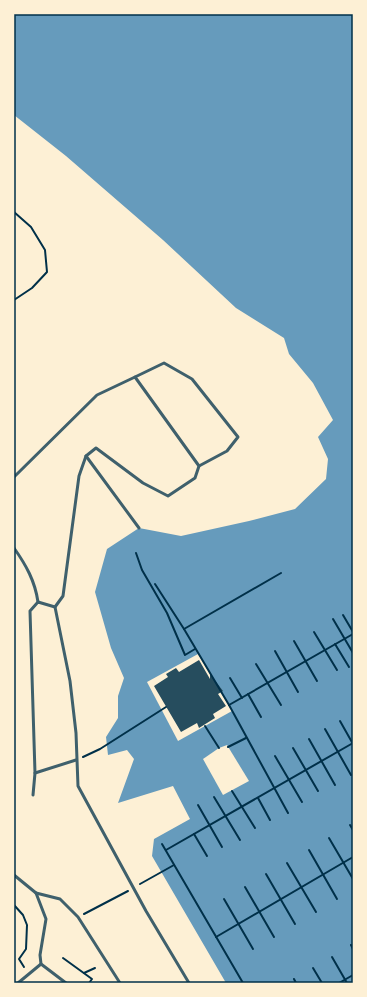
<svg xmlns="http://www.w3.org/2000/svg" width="367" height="997" font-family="'Golos Text',sans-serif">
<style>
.water{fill:#669bbc}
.pier{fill:#fdf0d5}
.building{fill:#264d5e}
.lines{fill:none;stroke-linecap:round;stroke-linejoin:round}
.path{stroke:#003049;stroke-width:2}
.service{stroke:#3f606c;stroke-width:3}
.neatline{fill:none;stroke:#003049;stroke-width:1.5}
</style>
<rect width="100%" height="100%" fill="#fdf0d5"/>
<polygon class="water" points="14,14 353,14 353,983 226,983 152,856 154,839 190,819 173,786 118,803 134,759 127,750 108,755 106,737 118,718 118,696 124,678 111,648 95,592 107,549 139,528 181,536 249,521 295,509 326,479 328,459 318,437 333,420 313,383 289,354 284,338 236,308 163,240 66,156 14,115"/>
<g class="pier">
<polygon points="198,654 232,711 178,741 147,682"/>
<polygon points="227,745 249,781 223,795 203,759 219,748"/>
</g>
<polygon class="building" points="199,660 210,679 210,674 223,691 218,694 226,706 213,714 215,718 199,728 197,723 181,732 154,686 168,677 166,674 176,668 179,672"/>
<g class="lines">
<g class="path">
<polyline points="14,212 31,227 45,250 47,272 32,288 14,300"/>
<polyline points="136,553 142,570 167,613 185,655 195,649"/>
<polyline points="155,584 184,629 229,705 288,813"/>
<polyline points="343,615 353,632"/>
<polyline points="333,619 353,653"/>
<polyline points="184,629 281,573"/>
<polyline points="314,632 337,670"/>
<polyline points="294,641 317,681"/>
<polyline points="335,644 349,667"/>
<polyline points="275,651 298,692"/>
<polyline points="256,664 281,705"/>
<polyline points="230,678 242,698"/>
<polyline points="248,694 261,717"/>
<polyline points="229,705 353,634"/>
<polyline points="340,721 353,744"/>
<polyline points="205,726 219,748"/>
<polyline points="325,729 351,775"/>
<polyline points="309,739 335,785"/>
<polyline points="228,747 246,738"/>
<polyline points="293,748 318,791"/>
<polyline points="275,756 302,802"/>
<polyline points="83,757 100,749 166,707"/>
<polyline points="232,791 255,828"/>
<polyline points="214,797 240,840"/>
<polyline points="258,798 270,820"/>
<polyline points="198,805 222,847"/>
<polyline points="350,825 353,830"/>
<polyline points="194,834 207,856"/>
<polyline points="329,838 353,879"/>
<polyline points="162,844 243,983"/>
<polyline points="166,850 353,743"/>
<polyline points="309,850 337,899"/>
<polyline points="287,863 316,912"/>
<polyline points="266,874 295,924"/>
<polyline points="140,884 174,865"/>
<polyline points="245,887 274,937"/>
<polyline points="224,899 253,949"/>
<polyline points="14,905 23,915 27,925 26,949 19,959 24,967"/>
<polyline points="84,914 128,891"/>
<polyline points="216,937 353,857"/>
<polyline points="351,945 353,949"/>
<polyline points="332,957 347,983"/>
<polyline points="63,958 92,979 89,983"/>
<polyline points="313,968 322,983"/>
<polyline points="84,973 95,968"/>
<polyline points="294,979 296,983"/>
<polyline points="339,983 353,975"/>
</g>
<g class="service">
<polyline points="135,377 164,363 192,379 238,437 227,451 199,466"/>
<polyline points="86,456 139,528"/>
<polyline points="14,477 97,395 135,377 199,466 195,478 168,496 143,483 96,448 86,456 79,476 63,596 55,607 38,602 30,611 35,773 33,795"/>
<path d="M14 548C26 565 35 581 38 602"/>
<polyline points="55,607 70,681 76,733 78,786 146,911 189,983"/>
<polyline points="35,773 76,760"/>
<polyline points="14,875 36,893"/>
<polyline points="18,983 41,964"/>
<polyline points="66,983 41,964 40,955 46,919 36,893 60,899 78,917 120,983"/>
</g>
</g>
<rect width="367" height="997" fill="none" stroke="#fdf0d5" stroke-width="30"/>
<rect x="15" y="15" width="337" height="967" class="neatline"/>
</svg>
